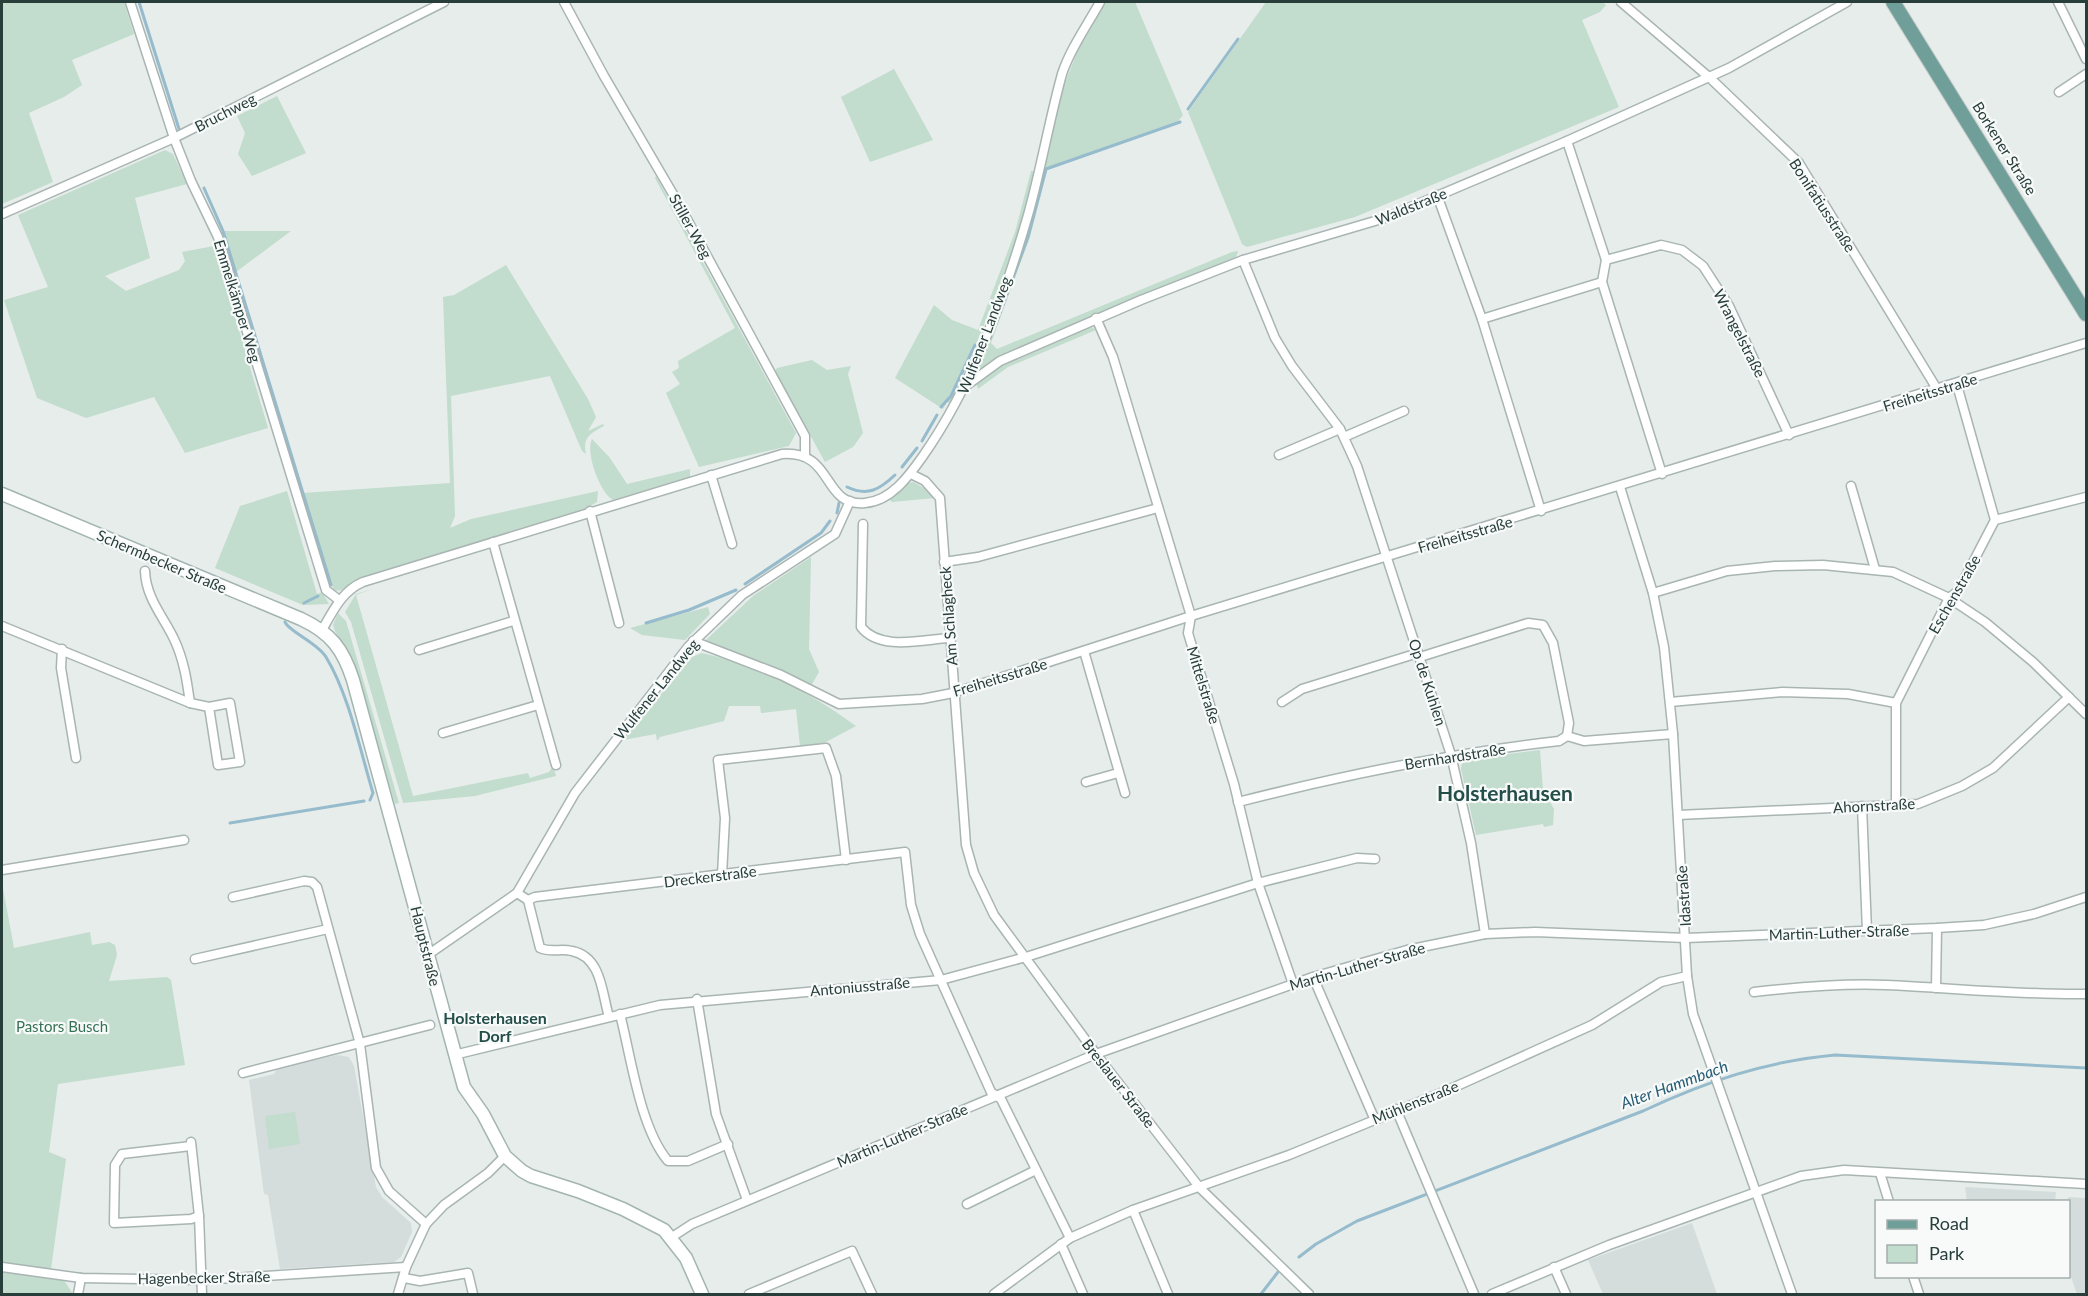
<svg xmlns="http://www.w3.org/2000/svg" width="2088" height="1296" font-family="Lato,sans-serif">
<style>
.built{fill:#d4dddb}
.green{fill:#c2dccd}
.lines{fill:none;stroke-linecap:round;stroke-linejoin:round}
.stream{stroke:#95bbcc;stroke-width:3}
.street-casing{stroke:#a9b5b3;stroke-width:11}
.secondary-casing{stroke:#a3b5b1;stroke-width:15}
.primary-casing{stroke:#c3c9c8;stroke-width:16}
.street{stroke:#fff;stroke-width:8}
.secondary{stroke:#fff;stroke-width:12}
.primary{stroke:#709e99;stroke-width:14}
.labels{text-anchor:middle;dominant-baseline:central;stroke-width:4.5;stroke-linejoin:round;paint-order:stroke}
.street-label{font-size:15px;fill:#273e3b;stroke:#f7faf9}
.park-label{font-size:15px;fill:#357155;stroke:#f7faf9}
.neighbourhood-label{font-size:16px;font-weight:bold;fill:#244e4a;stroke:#f7faf9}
.water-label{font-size:16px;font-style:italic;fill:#275c74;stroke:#f7faf9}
.district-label{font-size:21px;font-weight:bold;fill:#244e4a;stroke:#f7faf9}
</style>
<rect width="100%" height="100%" fill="#e6edeb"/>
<g class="built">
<polygon points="338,1055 349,1057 354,1066 376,1187 382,1197 411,1223 412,1232 401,1257 394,1262 280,1269 268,1195 264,1194 249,1080 274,1074 278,1067"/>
<polygon points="1965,1187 2056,1192 2055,1201 1967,1201"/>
<polygon points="2068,1197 2086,1198 2086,1294 2077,1294 2069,1271"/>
<polygon points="1692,1223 1717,1294 1603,1294 1588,1260"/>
</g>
<g class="green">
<polygon points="2,2 124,2 134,34 72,60 82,85 64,97 29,113 53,182 2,204"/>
<polygon points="1106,2 1135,2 1183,115 1178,121 1048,167 1030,237 991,343 997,349 1232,252 1238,251 1236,258 1023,346 999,358 972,377 1002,300 1062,90 1079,48"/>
<polygon points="1266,2 1602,2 1606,5 1600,12 1582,20 1619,107 1355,217 1247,247 1242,244 1188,112"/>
<polygon points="894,69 933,140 870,162 841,97"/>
<polygon points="277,96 306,153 252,176 238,154 245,133 237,116"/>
<polygon points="165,150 173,154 187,184 135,198 150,258 105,276 126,291 179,270 185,261 182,252 214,246 268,428 185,453 154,397 86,418 37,398 4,300 48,287 18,215"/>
<path d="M1031 171H1035C1016 251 985 325 952 400L950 403 947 402 943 409 895 378 934 305 952 320 978 330 1015 232Z"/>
<polygon points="656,176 796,433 789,446 699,467 666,393 680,384 672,372 679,368 678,361 735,328 655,178"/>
<polygon points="224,231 291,231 236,272"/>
<path d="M506 265 588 399 596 417 588 431 603 424 604 426C591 433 582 437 586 454L582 451 550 376 451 396 455 516 450 528 471 519 598 491 597 502 583 510 354 581 342 590 334 591 303 493 450 483 443 297 454 295Z"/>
<polygon points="1090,326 1096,330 1008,367 978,389 976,382 1003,363"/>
<polygon points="812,360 827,370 851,366 848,374 863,433 853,447 825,462 775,371 777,368"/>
<path d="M592 439 610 458 627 484 690 469V477L613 500C600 493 585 452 592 439Z"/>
<polygon points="913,482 931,492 935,498 892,502 888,498 903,484"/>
<polygon points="287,491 317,594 322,592 329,604 303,605 215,568 240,506"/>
<polygon points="811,557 809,649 819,672 811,686 753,660 708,646 706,640 753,596"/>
<polygon points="372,589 356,595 413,796 528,773 530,778 549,772 553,766 556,776 475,796 403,803 351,622 345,612 356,594"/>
<polygon points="708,607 710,614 685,640 642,635 630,628"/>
<polygon points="338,613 346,621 399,803 395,804 353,666 335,631 333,625"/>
<path d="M702 653C759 666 810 692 856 726L824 743 800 746 796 709 761 713 760 706H729L724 721 660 737 657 741 656 734 623 740 692 657Z"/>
<polygon points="1540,750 1543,790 1554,809 1553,825 1544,827 1543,824 1476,835 1461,769 1462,762 1468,759"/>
<polygon points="2,883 14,948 90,932 92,945 109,942 115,945 117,955 109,981 167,977 171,980 185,1065 58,1084 49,1152 66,1159 51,1269 2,1263"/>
<polygon points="295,1112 300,1144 269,1149 265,1116"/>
<polygon points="2,1271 63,1279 73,1294 2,1294"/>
</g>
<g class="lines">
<g class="stream">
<polyline points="139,2 179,129"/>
<polyline points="1188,109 1238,39"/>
<polyline points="204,188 223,231 331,585"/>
<polyline points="1004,302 1028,237 1046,169 1180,122"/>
<polyline points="941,407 951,396 975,345"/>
<polyline points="922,441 937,415"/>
<polyline points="902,467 917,448"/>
<path d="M847 487C868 497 880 489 895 475"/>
<polyline points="837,513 839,503"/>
<polyline points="745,584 821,533 830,521"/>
<polyline points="304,603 318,596"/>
<path d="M285 622C288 631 318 643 326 657 349 695 360 750 373 793L370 800"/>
<polyline points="646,623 689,610 736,590"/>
<polyline points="230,823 364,801"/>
<path d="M1299 1257 1316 1244 1357 1221 1643 1111C1705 1082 1766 1061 1835 1055L2086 1068"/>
<polyline points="1261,1294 1278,1272"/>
</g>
<defs>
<g id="street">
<polyline points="130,2 174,138 191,181 218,237 326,590 339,600"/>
<polyline points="564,2 604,76 677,201 805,436 805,455"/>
<polyline points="1621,2 1710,78 1799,163 1937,389"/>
<polyline points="2058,2 2086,59"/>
<polyline points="2059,92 2086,74"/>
<polyline points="1567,141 1606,260"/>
<polyline points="1437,195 1482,319 1541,511"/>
<polyline points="2,214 174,138 444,2"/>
<polyline points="1243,260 1275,338 1292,366 1340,429 1357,466 1451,755 1471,843 1485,934"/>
<polyline points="1096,318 1113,357 1191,616 1188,633 1234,784 1258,883 1293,984"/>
<polyline points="1482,319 1602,282"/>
<polyline points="967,385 1000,361 1141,300 1243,260 1385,218 1567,141 1729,68 1847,2"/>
<polyline points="1344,437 1404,411"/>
<polyline points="1279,455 1340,429"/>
<polyline points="911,474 925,481 940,498 966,845 974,873 994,915 1096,1054 1200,1188 1309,1294"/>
<polyline points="1662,474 1602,282 1606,260 1661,245 1682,250 1703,266 1729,306 1789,435"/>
<polyline points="711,475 732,544"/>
<polyline points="1851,486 1875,569"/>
<polyline points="1620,487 1653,593 1664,647 1673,734 1687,976 1693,1014 1792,1294"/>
<polyline points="590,511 619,623"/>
<polyline points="1995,520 2086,497"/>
<path d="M863 524 861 627C880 651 921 640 948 638"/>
<polyline points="493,542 556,765"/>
<polyline points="944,562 978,557 1158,508"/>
<path d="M145 571C146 598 163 616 174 639 184 660 187 681 190 703"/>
<polyline points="1653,593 1727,571 1775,566 1823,565 1893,572 1949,598 1985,622 2033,662 2086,714"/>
<polyline points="2,626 190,703 209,707 230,703 240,762 218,765 209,707"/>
<path d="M322 630C333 611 342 591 363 582L782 454C835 450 821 507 865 503 891 501 909 476 923 456 972 386 1004 298 1028 215 1041 169 1049 121 1062 74 1070 49 1088 24 1100 2"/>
<polyline points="693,641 781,675 839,704 922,699 953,693 1191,616 2086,343"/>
<polyline points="62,649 61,668 76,758"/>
<polyline points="419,650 513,621"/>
<polyline points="1084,651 1125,793"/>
<polyline points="1420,657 1528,623 1543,625 1553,643 1569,723 1567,736"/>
<polyline points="1282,702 1302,689 1418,653"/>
<polyline points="1670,702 1782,692 1848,694 1896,703"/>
<polyline points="443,733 538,705"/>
<polyline points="1567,736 1584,741 1673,734"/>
<polyline points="1086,782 1118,773"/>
<path d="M1238 802C1344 775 1450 753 1559 741L1567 736"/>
<polyline points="1896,804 1896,703 1949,598 1958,591 1995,520 1957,385"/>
<polyline points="1862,806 1867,931"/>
<polyline points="1678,815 1918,804 1962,786 1993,768 2069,697"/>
<polyline points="2,870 184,840"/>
<polyline points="722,875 725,818 718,760 826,748 836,776 846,860"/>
<polyline points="517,893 528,900 535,897 905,852 911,905 920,934 991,1092 1001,1099 1070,1238"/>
<polyline points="233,897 304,881 312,882 317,887 360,1044 376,1168 389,1191 426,1224"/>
<path d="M528 900 540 948C552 953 560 948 572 951 602 957 602 994 609 1017"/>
<polyline points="429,954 517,893 575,793 688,647 742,595 835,534 850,501"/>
<polyline points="195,959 328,929"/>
<polyline points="1313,977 1374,1118"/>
<polyline points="1936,988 1937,928"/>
<path d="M1754 992C1798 987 1842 983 1886 985 1953 988 2019 995 2086 994"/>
<polyline points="697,999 716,1114 747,1200"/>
<path d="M620 1014C631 1057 640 1128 668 1161H688L728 1144"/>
<polyline points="454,1055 660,1005 941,980 1026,957 1258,883 1357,858 1375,859"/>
<polyline points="243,1073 430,1025"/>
<polyline points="1396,1109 1474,1294"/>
<polyline points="191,1142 199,1216 202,1294"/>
<polyline points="191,1146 122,1154 115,1165 114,1223 191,1219 199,1216"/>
<polyline points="1880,1173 1889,1202"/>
<polyline points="967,1204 1036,1170"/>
<polyline points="1133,1210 1168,1294"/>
<polyline points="672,1237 692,1224 1096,1054 1313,977 1407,950 1485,934 1535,932 1686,938 1937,928 1984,925 2034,914 2086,897"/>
<polyline points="1061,1244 1083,1294"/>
<polyline points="2,1267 81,1278 201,1280 406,1267"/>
<polyline points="1554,1267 1566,1294"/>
<polyline points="1913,1276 1919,1294"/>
<polyline points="404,1278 420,1281 468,1273 473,1294"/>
<polyline points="78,1294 81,1278"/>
<polyline points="398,1294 406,1267 426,1224 444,1205 488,1173 505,1156"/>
<polyline points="749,1294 852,1251 872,1294"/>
<polyline points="994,1294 1070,1238 1133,1210 1289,1155 1448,1090 1592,1025 1661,982 1687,976"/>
<polyline points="1492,1294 1609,1245 1801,1176 1844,1170 2086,1184"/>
</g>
<path id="secondary" d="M2 494 301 619C331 633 343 649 353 680L464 1087 483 1114 505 1156 522 1171 531 1176 578 1191 623 1209 664 1230 686 1258 702 1294"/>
<polyline id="primary" points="1893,2 2086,314"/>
</defs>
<use href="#street" class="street-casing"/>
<use href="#secondary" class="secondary-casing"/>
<use href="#primary" class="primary-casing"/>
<use href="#street" class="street"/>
<use href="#secondary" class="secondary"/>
<use href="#primary" class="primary"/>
</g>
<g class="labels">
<g class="street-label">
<text transform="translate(225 112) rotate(-27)">Bruchweg</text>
<text transform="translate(2005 148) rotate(58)">Borkener Straße</text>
<text transform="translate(1823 205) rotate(57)">Bonifatiusstraße</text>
<text transform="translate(1411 206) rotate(-22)">Waldstraße</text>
<text transform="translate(691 226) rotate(61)">Stiller Weg</text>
<text transform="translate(238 301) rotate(73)">Emmelkämper Weg</text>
<text transform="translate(1740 333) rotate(63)">Wrangelstraße</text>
<text transform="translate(984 335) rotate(-69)">Wulfener Landweg</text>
<text transform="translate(1930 392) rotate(-17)">Freiheitsstraße</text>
<text transform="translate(1465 534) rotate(-16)">Freiheitsstraße</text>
<text transform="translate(162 561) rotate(23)">Schermbecker Straße</text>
<text transform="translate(1954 594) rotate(-60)">Eschenstraße</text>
<text transform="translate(948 616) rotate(-94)">Am Schlagheck</text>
<text transform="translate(1000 677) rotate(-17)">Freiheitsstraße</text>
<text transform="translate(1428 682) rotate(72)">Op de Kuhlen</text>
<text transform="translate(1204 685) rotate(73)">Mittelstraße</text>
<text transform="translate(656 689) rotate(-51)">Wulfener Landweg</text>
<text transform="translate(1455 756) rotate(-9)">Bernhardstraße</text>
<text transform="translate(1874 805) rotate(-3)">Ahornstraße</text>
<text transform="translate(710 876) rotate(-7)">Dreckerstraße</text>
<text transform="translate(1683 896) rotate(-94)">Idastraße</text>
<text transform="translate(1839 932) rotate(-2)">Martin-Luther-Straße</text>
<text transform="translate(426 946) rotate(76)">Hauptstraße</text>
<text transform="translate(1357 966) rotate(-16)">Martin-Luther-Straße</text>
<text transform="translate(860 986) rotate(-5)">Antoniusstraße</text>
<text transform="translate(1119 1083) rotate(52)">Breslauer Straße</text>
<text transform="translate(1415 1102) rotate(-22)">Mühlenstraße</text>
<text transform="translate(902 1135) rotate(-23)">Martin-Luther-Straße</text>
<text transform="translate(204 1277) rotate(-1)">Hagenbecker Straße</text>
</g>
<g class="park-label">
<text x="62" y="1026">Pastors Busch</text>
</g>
<g class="neighbourhood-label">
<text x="495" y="1017">Holsterhausen<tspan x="495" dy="18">Dorf</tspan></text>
</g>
<g class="water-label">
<text transform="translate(1674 1084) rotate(-20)">Alter Hammbach</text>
</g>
<g class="district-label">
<text x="1505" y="792">Holsterhausen</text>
</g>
</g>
<rect width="2088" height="1296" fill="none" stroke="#273e3b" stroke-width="6"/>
<rect x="1875" y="1200" width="195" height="78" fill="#f7faf9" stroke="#a4afad" stroke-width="1.5"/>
<rect x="1887" y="1220" width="30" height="9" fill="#709e99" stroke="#a4afad" stroke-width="1.5"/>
<text x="1929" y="1230" font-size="18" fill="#273e3b">Road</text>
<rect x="1887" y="1245" width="30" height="18" fill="#c2dccd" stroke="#a4afad" stroke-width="1.5"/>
<text x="1929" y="1260" font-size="18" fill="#273e3b">Park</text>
</svg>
